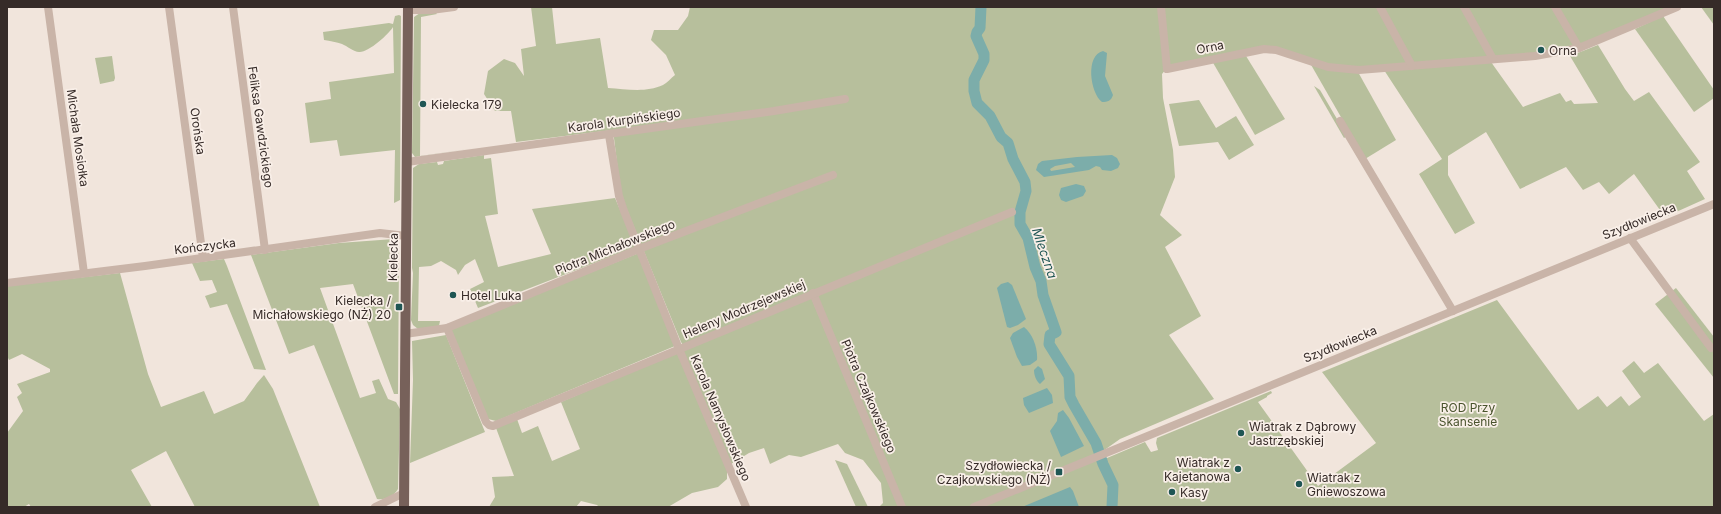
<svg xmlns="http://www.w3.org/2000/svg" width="1721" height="514" font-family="Inter,sans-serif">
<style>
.green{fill:#b7bf9c}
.water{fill:#7cadaa;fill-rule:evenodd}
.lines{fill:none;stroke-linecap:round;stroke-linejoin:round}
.river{stroke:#7cadaa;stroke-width:11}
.minor{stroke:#c9b4a8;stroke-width:8}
.major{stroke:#77615a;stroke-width:10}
.poi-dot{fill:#1f5654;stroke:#f9efe8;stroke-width:1.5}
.labels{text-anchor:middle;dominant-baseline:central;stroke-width:3.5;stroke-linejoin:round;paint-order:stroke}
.street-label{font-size:12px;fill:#362b28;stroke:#f9efe8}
.poi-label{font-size:12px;fill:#362b28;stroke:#f9efe8;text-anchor:start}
.park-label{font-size:12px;fill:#49532d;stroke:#f9efe8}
.water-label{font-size:13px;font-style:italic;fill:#1f5654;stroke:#f9efe8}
</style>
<rect width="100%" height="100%" fill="#f1e5dc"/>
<g class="green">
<path d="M531 7H552L556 44 600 38 608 88C626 89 646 93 663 85 667 83 671 78 675 75L666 55 651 40 654 30H678L688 16 690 7H1671L1587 42 1537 54 1356 68 1329 64 1271 46 1166 69 1162 74 1163 98 1173 150 1175 177 1160 215 1182 235 1165 247 1201 316 1169 335 1214 399 1120 439 1103 451 1107 460V458L1145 442 1151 452 1158 450 1156 443 1157 438 1271 391 1272 393 1267 396V397L1258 402 1318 486 1376 443 1322 372 1497 300 1578 410 1598 396 1607 407 1621 396 1629 406 1641 397 1622 371 1634 361 1644 373 1658 363 1704 421 1714 414V507H905L815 291 683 345 681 342 621 195 613 130 516 142 511 111H495L484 94 488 71 504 59 515 63 524 76 521 49 536 46Z"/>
<polygon points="1701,7 1714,7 1714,25"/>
<polygon points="435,12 437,14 421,17 420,156 476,148 415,157 412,153 414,17 420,13"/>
<path d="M399 15 401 16 400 200 394 203 395 150 340 156 337 140 310 143 305 103 331 99 329 82 394 73 393 27C389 34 368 53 359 52 354 52 347 46 342 44 337 42 330 41 324 40L323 32 389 23 393 24 395 16Z"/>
<polygon points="1663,16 1714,90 1714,98 1694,112 1635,29"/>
<polygon points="1598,45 1625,89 1634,101 1649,92 1700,162 1687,171 1705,199 1665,217 1634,174 1609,194 1599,182 1583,190 1566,167 1520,189 1486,132 1448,156 1448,175 1475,223 1455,234 1419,174 1442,159 1384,70 1491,62 1523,107 1560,93 1566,102 1571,100 1574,104 1598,103 1570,56"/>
<polygon points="112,56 115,78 114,81 100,84 95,58"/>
<polygon points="1246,56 1285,119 1255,135 1212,61"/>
<polygon points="1310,63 1358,72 1396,140 1365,159"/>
<polygon points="1314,86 1320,90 1347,136 1344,138"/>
<polygon points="1199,100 1216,128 1236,116 1254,145 1229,160 1218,142 1179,146 1169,104"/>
<polygon points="484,155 484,159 491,158 498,214 485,216 498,267 551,254 532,209 615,198 636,247 478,308 470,289 484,282 475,259 465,265 458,275 456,270 441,261 431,266 419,267 418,321 440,321 439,326 418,329 413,325 411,320 413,273 412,268 413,168 419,164 437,162 438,165 443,164 444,161"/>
<path d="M394 239 399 245V256L398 394H394L353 284 320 288 360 398 376 393 372 381 379 379 388 399 396 402 400 409 398 489C393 497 386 500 377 499L314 345 289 354 251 255 339 243Z"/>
<polygon points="639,253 675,346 496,421 488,419 449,329"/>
<polygon points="224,259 227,266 266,370 254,369 227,304 210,308 205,296 217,292 212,280 200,281 192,263"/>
<polygon points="120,273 148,374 161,407 204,391 214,414 244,401 257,383 264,375 273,389 320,507 195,507 166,451 131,470 152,507 31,507 29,504 24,507 7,507 7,433 23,411 17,397 22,393 17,384 50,372 50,369 22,354 9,360 7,356 7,286"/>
<polygon points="1676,288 1714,337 1714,378 1655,304"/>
<polygon points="811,297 899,507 879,507 883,503 881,483 863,460 845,453 838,444 801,457 789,455 770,464 764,448 749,453 731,464 682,351"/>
<polygon points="446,335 485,432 410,463 413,380 412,341"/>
<polygon points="678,352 727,467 727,479 718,487 692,493 668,507 599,507 597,505 581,501 576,507 489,507 495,497 492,477 514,476 496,428 517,419 522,433 538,426 552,461 580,449 561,402"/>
<polygon points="835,460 847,464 868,507 856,507"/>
</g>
<g class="water">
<path d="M1103 51 1107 53 1105 76 1113 95C1111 101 1108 102 1102 102 1090 93 1085 55 1103 51Z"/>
<path d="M1112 155 1117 158 1120 164 1118 168 1111 171 1102 170 1100 167 1096 166 1089 170 1044 177 1036 170 1038 164 1042 161 1077 157ZM1071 163 1075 167 1051 171 1050 169 1055 166Z"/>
<polygon points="1076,184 1084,186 1086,191 1083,196 1066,202 1061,200 1059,195 1061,188"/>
<polygon points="1008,282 1012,285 1026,319 1018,325 1010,328 1007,327 997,288 1001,284"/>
<path d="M1024 327C1033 334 1038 349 1037 360L1030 365 1022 366 1017 357 1010 338 1013 333Z"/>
<path d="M1038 366 1042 369 1045 379 1040 384C1036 381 1034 375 1034 370Z"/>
<polygon points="1047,388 1052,395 1053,403 1029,413 1024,405 1023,398"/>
<polygon points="1063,410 1069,418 1084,446 1061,457 1050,431 1057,421 1058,413"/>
<polygon points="1070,487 1073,491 1079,507 1022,507"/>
</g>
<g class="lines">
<polyline class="river" points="981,7 980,28 977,32 976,36 984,54 984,60 974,80 974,91 977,103 990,116 1001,137 1008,143 1013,159 1025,182 1026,191 1020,212 1020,224 1028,238 1035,267 1041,281 1043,295 1056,332 1050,335 1049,344 1069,376 1070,397 1074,405 1096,443 1103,464 1113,485 1112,507"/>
<g class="minor">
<polyline points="48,7 84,273"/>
<polyline points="169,7 203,258"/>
<polyline points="233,7 265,250"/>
<polyline points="1161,7 1167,69 1264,49 1276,50 1328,67 1359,70 1535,56 1579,48 1677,7"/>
<polyline points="1380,7 1412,66"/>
<polyline points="1464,7 1493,59"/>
<polyline points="1555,7 1579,48"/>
<polyline points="408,10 431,10 454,7"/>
<polyline points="1340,121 1453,311"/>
<polyline points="609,135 619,196 624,211 679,349 746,507"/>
<polyline points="407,162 774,111 845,99"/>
<polyline points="1630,238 1711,348"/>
<polyline points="7,283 145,266 380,233 406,236"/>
<polyline points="813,293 902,507"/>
<polyline points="447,328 486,422 489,425 493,426 1012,212"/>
<polyline points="405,334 447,328 639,249 833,175"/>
<polyline points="375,507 404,493"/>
<polyline points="974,507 1714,204"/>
</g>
<polyline class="major" points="404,507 408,7"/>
</g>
<g class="poi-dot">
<circle cx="1541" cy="50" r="4"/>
<circle cx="423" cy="104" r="4"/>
<circle cx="453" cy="295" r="4"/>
<rect x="395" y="303" width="8" height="8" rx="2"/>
<circle cx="1241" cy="433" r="4"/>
<circle cx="1238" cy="469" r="4"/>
<rect x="1055" y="468" width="8" height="8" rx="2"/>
<circle cx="1299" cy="484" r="4"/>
<circle cx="1172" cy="492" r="4"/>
</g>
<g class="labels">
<g class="street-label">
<text transform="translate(1210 47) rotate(-11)">Orna</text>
<text transform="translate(624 120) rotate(-8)">Karola Kurpińskiego</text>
<text transform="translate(261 127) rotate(82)">Feliksa Gawdzickiego</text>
<text transform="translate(198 131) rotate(82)">Orońska</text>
<text transform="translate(78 138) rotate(82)">Michała Mosiołka</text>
<text transform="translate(1639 221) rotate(-22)">Szydłowiecka</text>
<text transform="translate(205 246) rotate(-7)">Kończycka</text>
<text transform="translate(615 247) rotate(-22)">Piotra Michałowskiego</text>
<text transform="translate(393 257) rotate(-89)">Kielecka</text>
<text transform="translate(744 309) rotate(-23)">Heleny Modrzejewskiej</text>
<text transform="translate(1340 344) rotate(-22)">Szydłowiecka</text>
<text transform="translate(869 396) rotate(67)">Piotra Czajkowskiego</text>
<text transform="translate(721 418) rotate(67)">Karola Namysłowskiego</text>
</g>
<g class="poi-label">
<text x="1549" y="50">Orna</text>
<text x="431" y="104">Kielecka 179</text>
<text x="461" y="295">Hotel Luka</text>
<text x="391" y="300" text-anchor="end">Kielecka /<tspan x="391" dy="14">Michałowskiego (NŻ) 20</tspan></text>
<text x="1249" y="426">Wiatrak z Dąbrowy<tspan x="1249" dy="14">Jastrzębskiej</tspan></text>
<text x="1230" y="462" text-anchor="end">Wiatrak z<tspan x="1230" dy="14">Kajetanowa</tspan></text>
<text x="1051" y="465" text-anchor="end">Szydłowiecka /<tspan x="1051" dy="14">Czajkowskiego (NŻ)</tspan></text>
<text x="1307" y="477">Wiatrak z<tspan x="1307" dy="14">Gniewoszowa</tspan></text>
<text x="1180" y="492">Kasy</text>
</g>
<g class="park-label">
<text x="1468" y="407">ROD Przy<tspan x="1468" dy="14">Skansenie</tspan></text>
</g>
<g class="water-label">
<text transform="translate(1045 253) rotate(71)">Mleczna</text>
</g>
</g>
<rect width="1721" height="514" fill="none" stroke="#362b28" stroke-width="16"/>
</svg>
